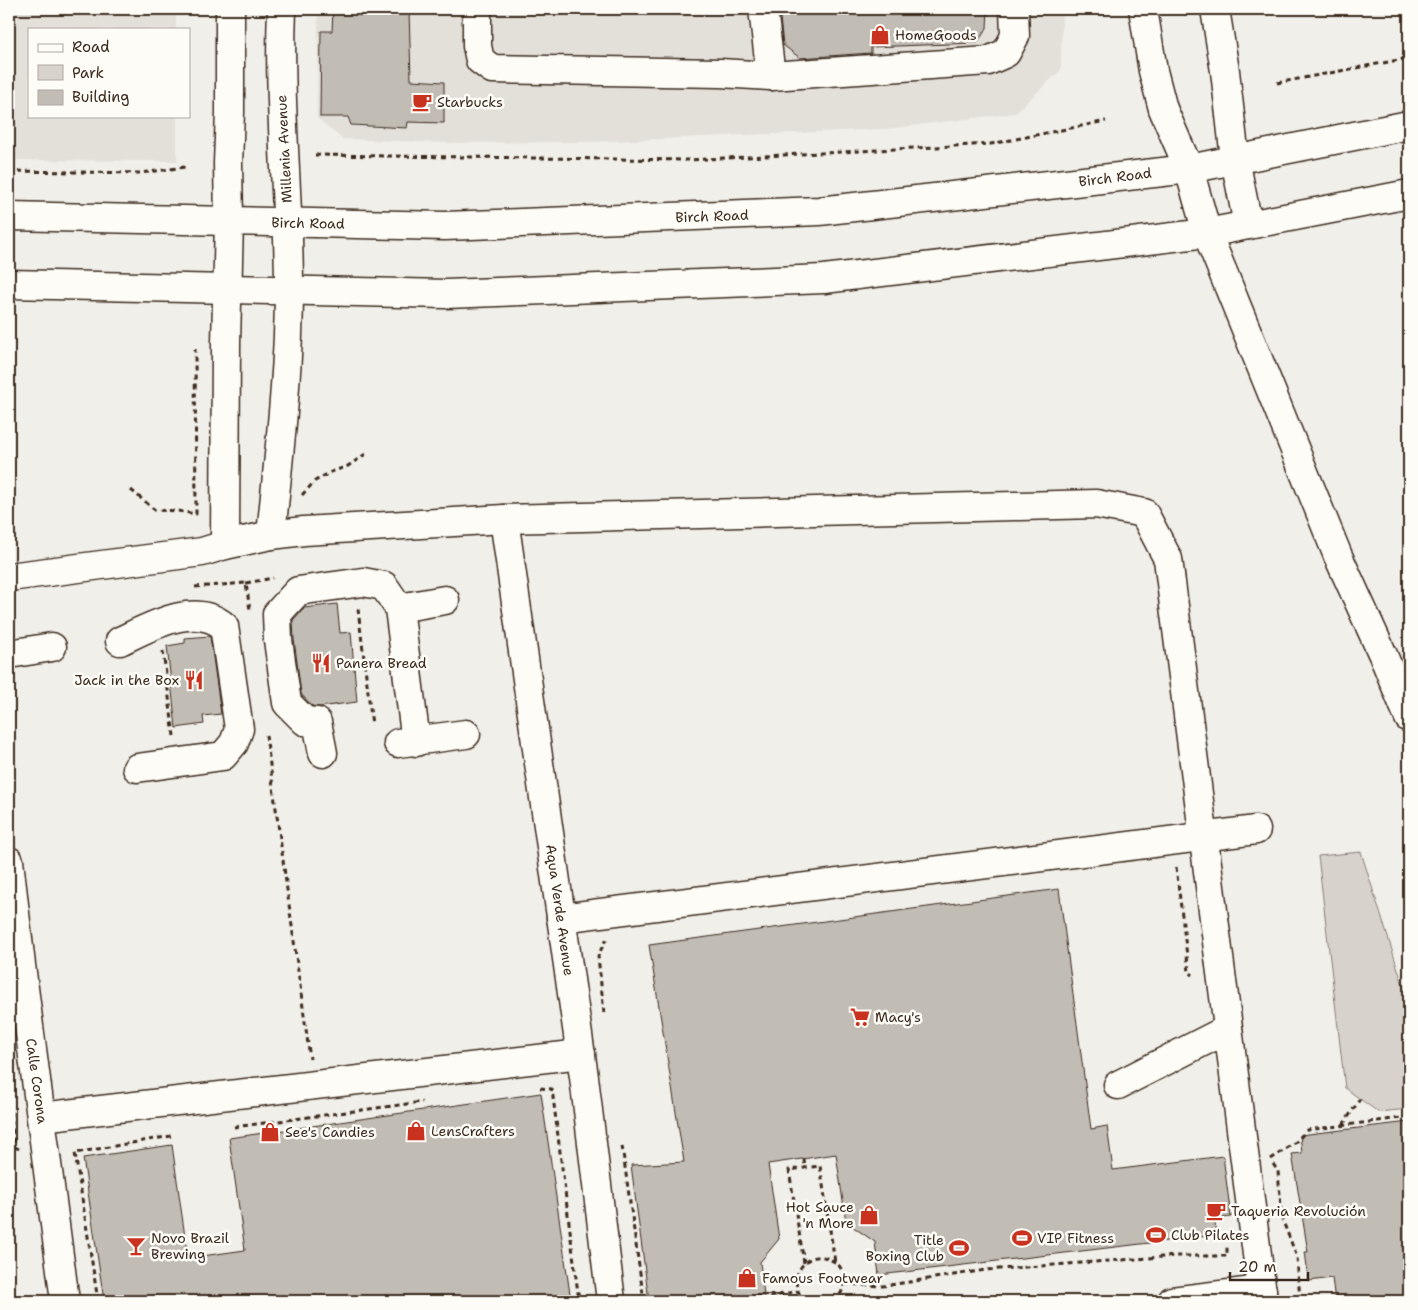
<svg xmlns="http://www.w3.org/2000/svg" width="1418" height="1310" font-family="'Shantell Sans',sans-serif">
<style>
.built{fill:#e3e0da}
.green{fill:#d7d2cc;stroke:#897e75}
.building{fill:#c1bcb4;stroke:#3b2a1e}
.lines{fill:none;stroke-linecap:round;stroke-linejoin:round}
.minor-casing{stroke:#3b2a1e;stroke-width:31}
.major-casing{stroke:#3b2a1e;stroke-width:31}
.highway-casing{stroke:#3b2a1e;stroke-width:31}
.path{stroke:#3b2a1e;stroke-width:3;stroke-dasharray:5 4;stroke-linecap:butt}
.minor{stroke:#fdfcf7;stroke-width:28}
.major{stroke:#fdfcf7;stroke-width:28}
.highway{stroke:#fdfcf7;stroke-width:28}
.labels{text-anchor:middle;dominant-baseline:central;stroke-width:5;stroke-linejoin:round;paint-order:stroke}
.poi-label{font-size:14px;fill:#3b2a1e;stroke:#fdfcf7;text-anchor:start}
.street-label{font-size:14px;fill:#3b2a1e;stroke:#fdfcf7}
</style>
<rect width="100%" height="100%" fill="#f1efea"/>
<filter id="ink" filterUnits="userSpaceOnUse"><feTurbulence type="fractalNoise" baseFrequency=".02" numOctaves="2"/><feDisplacementMap in="SourceGraphic" scale="10" xChannelSelector="R" yChannelSelector="G"/><feConvolveMatrix kernelMatrix="1 2 1 2 8 2 1 2 1" color-interpolation-filters="sRGB"/></filter>
<g filter="url(#ink)">
<g class="built">
<polygon points="9,9 176,9 176,29 29,29 29,116 177,116 177,161 9,160"/>
<polygon points="318,9 1062,9 1061,70 1015,113 886,129 590,142 446,143 342,139 317,118"/>
</g>
<polygon class="green" points="1361,852 1409,1004 1409,1109 1378,1112 1345,1088 1318,856"/>
<g class="building">
<polygon points="333,9 409,9 411,80 444,82 444,123 408,122 407,128 351,125 348,117 320,117 321,31 332,31"/>
<polygon points="779,9 988,9 987,28 977,43 871,47 871,53 800,58 783,45"/>
<polygon points="337,604 340,633 351,632 357,702 319,707 312,706 301,694 294,639 293,620 304,608"/>
<polygon points="210,636 221,714 203,716 204,724 176,728 167,646 185,643 185,638"/>
<polygon points="1059,889 1091,1129 1107,1126 1113,1170 1223,1156 1231,1217 1214,1219 1217,1235 879,1275 875,1242 846,1222 836,1154 768,1164 779,1239 760,1262 764,1295 706,1301 649,1301 631,1165 684,1162 649,945"/>
<polygon points="541,1093 571,1301 389,1301 388,1297 359,1301 104,1301 83,1158 172,1145 188,1258 245,1250 229,1138"/>
<polygon points="1409,1122 1409,1301 1335,1301 1332,1278 1309,1281 1305,1252 1308,1252 1292,1154 1302,1153 1300,1135"/>
</g>
<g class="lines">
<defs>
<g id="minor">
<polyline points="477,9 477,46 480,60 492,69 720,73 771,76 988,61 1006,53 1015,36 1014,9"/>
<polyline points="763,9 771,76"/>
<polyline points="504,519 584,1077 611,1301"/>
<path d="M271 535C279 454 289 371 289 289 289 196 278 102 282 9"/>
<polyline points="225,545 226,343 229,221 228,163 230,112 230,9"/>
<polyline points="9,577 202,552 225,545 271,535 304,531 504,519 1096,504 1144,513 1168,559 1263,1301"/>
<path d="M120 641C150 627 194 601 224 626L239 729 234 743 223 756 137 768"/>
<polyline points="9,654 52,647"/>
<polyline points="416,742 399,608 445,600"/>
<polyline points="398,743 466,734"/>
<polyline points="323,753 317,722 305,721 287,703 278,640 277,614 298,591 363,582 384,586 399,608"/>
<polyline points="9,861 21,965 65,1301"/>
<polyline points="561,918 1256,830"/>
<polyline points="1118,1085 1228,1029"/>
<polyline points="41,1117 581,1054"/>
<polyline points="1172,1301 1262,1290"/>
</g>
<g id="major">
<polyline points="9,216 445,226 819,211 1189,169 1409,125"/>
<polyline points="9,284 446,294 824,279 1207,233 1409,194"/>
</g>
<g id="highway">
<polyline points="1143,9 1153,71 1163,109 1189,169 1207,233 1338,556 1383,655 1409,718"/>
<polyline points="1215,9 1225,71 1235,159 1248,225"/>
</g>
</defs>
<use href="#minor" class="minor-casing"/>
<use href="#major" class="major-casing"/>
<use href="#highway" class="highway-casing"/>
<g class="path">
<polyline points="1277,83 1409,58"/>
<polyline points="315,155 689,160 991,144 1106,121"/>
<polyline points="9,171 141,173 185,167"/>
<polyline points="131,490 155,510 178,511 196,514 195,349"/>
<polyline points="302,495 315,481 331,472 348,466 367,453"/>
<polyline points="246,583 273,578"/>
<polyline points="195,587 246,583 250,610"/>
<polyline points="358,609 372,725"/>
<polyline points="163,651 174,736"/>
<polyline points="266,735 310,1059"/>
<polyline points="1176,867 1189,972 1193,975"/>
<polyline points="604,1013 598,956 605,941 607,940"/>
<polyline points="540,1088 552,1089 579,1301"/>
<polyline points="9,1102 15,1147 19,1149"/>
<polyline points="1343,1125 1360,1099"/>
<polyline points="234,1127 422,1102"/>
<polyline points="622,1146 644,1301"/>
<polyline points="804,1159 805,1168"/>
<polyline points="1271,1159 1296,1142 1307,1130 1409,1117"/>
<polyline points="1273,1164 1278,1171 1282,1219 1297,1257 1300,1301"/>
<polyline points="804,1263 789,1170 820,1166 835,1262"/>
<polyline points="845,1284 883,1286 986,1270 1176,1256 1227,1256 1227,1246"/>
<polyline points="98,1301 75,1153 171,1136"/>
<polyline points="752,1301 797,1291"/>
<path d="M806 1301C783 1284 805 1245 831 1260 839 1263 843 1270 844 1278 845 1287 841 1296 834 1301"/>
</g>
<use href="#minor" class="minor"/>
<use href="#major" class="major"/>
<use href="#highway" class="highway"/>
</g>
</g>
<defs>
<symbol id="shop-bare" viewBox="-9 -9 18 18"><path d="M-5-2.5h2.3a2.7 3.5 0 0 1 5.4 0H5L5.5 6h-11ZM-1.5-2.5h3a1.5 2.3 0 0 0-3 0Z" fill="#c8321e" stroke="#fdfcf7" stroke-width="2.5" paint-order="stroke"/></symbol>
<symbol id="cafe-bare" viewBox="-9 -9 18 18"><path d="M-5.5-4.5H6V0H3Q3 3.5 0 3.5H-2.5Q-5.5 3.5-5.5 0ZM3-3.2v2h1.7v-2ZM-6 4.5H4V6H-6Z" fill="#c8321e" stroke="#fdfcf7" stroke-width="2.5" paint-order="stroke"/></symbol>
<symbol id="restaurant-bare" viewBox="-9 -9 18 18"><path d="M-5-6h1v4h1v-4h1v4h1v-4h1v5L-1.5 .5V6h-2V.5L-5-1ZM5-6V6H3V1.5H1.5Q1.5-4 5-6Z" fill="#c8321e" stroke="#fdfcf7" stroke-width="2.5" paint-order="stroke"/></symbol>
<symbol id="supermarket-bare" viewBox="-9 -9 18 18"><path d="M-6-5.5h2.5l.6 2H6L4.5 2H-2.5L-4.4-4H-6ZM-1.5 3.2a1.3 1.3 0 1 0 .1 0ZM3 3.2a1.3 1.3 0 1 0 .1 0Z" fill="#c8321e" stroke="#fdfcf7" stroke-width="2.5" paint-order="stroke"/></symbol>
<symbol id="stadium-bare" viewBox="-9 -9 18 18"><path d="M0-5a6.5 5 0 1 0 0 10a6.5 5 0 1 0 0-10ZM-3.5-1.8h7v3.6h-7Z" fill="#c8321e" stroke="#fdfcf7" stroke-width="2.5" paint-order="stroke"/></symbol>
<symbol id="bar-bare" viewBox="-9 -9 18 18"><path d="M-6-5H6L.8 .8V4.5H3.5V6h-7V4.5H-.8V.8Z" fill="#c8321e" stroke="#fdfcf7" stroke-width="2.5" paint-order="stroke"/></symbol>
</defs>
<g fill-rule="evenodd">
<use href="#shop-bare" x="866" y="21" width="28" height="28"/>
<use href="#cafe-bare" x="408" y="88" width="28" height="28"/>
<use href="#restaurant-bare" x="307" y="649" width="28" height="28"/>
<use href="#restaurant-bare" x="180" y="666" width="28" height="28"/>
<use href="#supermarket-bare" x="846" y="1003" width="28" height="28"/>
<use href="#shop-bare" x="402" y="1117" width="28" height="28"/>
<use href="#shop-bare" x="256" y="1118" width="28" height="28"/>
<use href="#cafe-bare" x="1202" y="1197" width="28" height="28"/>
<use href="#shop-bare" x="855" y="1201" width="28" height="28"/>
<use href="#stadium-bare" x="1142" y="1221" width="28" height="28"/>
<use href="#stadium-bare" x="1008" y="1224" width="28" height="28"/>
<use href="#bar-bare" x="122" y="1232" width="28" height="28"/>
<use href="#stadium-bare" x="945" y="1234" width="28" height="28"/>
<use href="#shop-bare" x="733" y="1264" width="28" height="28"/>
</g>
<g class="labels">
<g class="poi-label">
<text x="895" y="35">HomeGoods</text>
<text x="437" y="102">Starbucks</text>
<text x="336" y="663">Panera Bread</text>
<text x="179" y="680" text-anchor="end">Jack in the Box</text>
<text x="875" y="1017">Macy's</text>
<text x="431" y="1131">LensCrafters</text>
<text x="285" y="1132">See's Candies</text>
<text x="854" y="1207" text-anchor="end">Hot Sauce<tspan x="854" dy="16">'n More</tspan></text>
<text x="1231" y="1211">Taqueria Revolución</text>
<text x="1171" y="1235">Club Pilates</text>
<text x="151" y="1238">Novo Brazil<tspan x="151" dy="16">Brewing</tspan></text>
<text x="1037" y="1238">VIP Fitness</text>
<text x="944" y="1240" text-anchor="end">Title<tspan x="944" dy="16">Boxing Club</tspan></text>
<text x="762" y="1278">Famous Footwear</text>
</g>
<g class="street-label">
<text transform="translate(284 149) rotate(-93)">Millenia Avenue</text>
<text transform="translate(1115 177) rotate(-7)">Birch Road</text>
<text transform="translate(712 216) rotate(-2)">Birch Road</text>
<text transform="translate(308 223) rotate(1)">Birch Road</text>
<text transform="translate(560 910) rotate(82)">Aqua Verde Avenue</text>
<text transform="translate(37 1081) rotate(82)">Calle Corona</text>
</g>
</g>
<rect width="1418" height="1310" fill="none" stroke="#fdfcf7" stroke-width="30"/>
<rect x="15" y="15" width="1388" height="1280" fill="none" stroke="#3b2a1e" stroke-width="2" filter="url(#ink)"/>
<rect x="28" y="28" width="162" height="90" fill="#fdfcf7" stroke="#afa8a0"/>
<rect x="38" y="44" width="25" height="8" fill="#fdfcf7" stroke="#afa8a0"/>
<text x="72" y="52" font-size="15" fill="#3b2a1e">Road</text>
<rect x="38" y="65" width="25" height="15" fill="#d7d2cc" stroke="#afa8a0"/>
<text x="72" y="78" font-size="15" fill="#3b2a1e">Park</text>
<rect x="38" y="90" width="25" height="15" fill="#c1bcb4" stroke="#afa8a0"/>
<text x="72" y="102" font-size="15" fill="#3b2a1e">Building</text>
<path d="M1230 1272v8h78v-8" fill="none" stroke="#3b2a1e" stroke-width="2.5"/>
<text x="1238" y="1272" font-size="15" fill="#3b2a1e" stroke="#fdfcf7" stroke-width="4" paint-order="stroke">20 m</text>
</svg>
